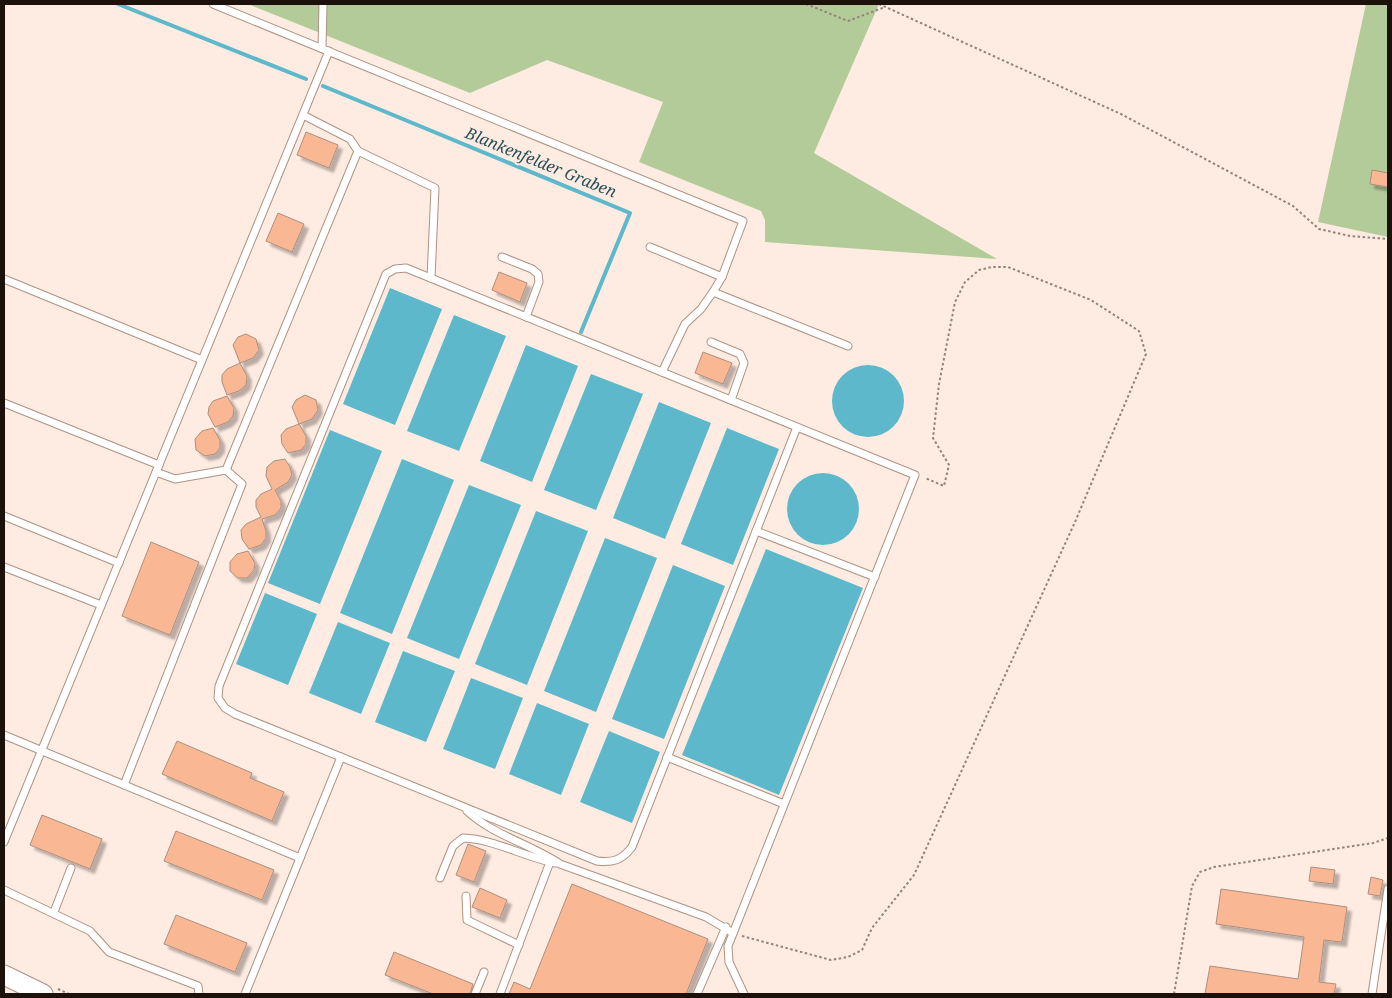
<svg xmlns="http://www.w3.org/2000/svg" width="1392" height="998" font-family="'Noto Serif',serif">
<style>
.green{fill:#b3ca99}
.water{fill:#5cb8ca}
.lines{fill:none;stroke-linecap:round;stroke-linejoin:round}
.stream{stroke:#5cb8ca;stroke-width:4}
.building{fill:#f9b793;stroke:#ac8f7f;filter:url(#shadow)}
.service-casing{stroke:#af9282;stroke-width:9}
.secondary-casing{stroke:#af9282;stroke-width:21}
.path{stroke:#92837b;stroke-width:2;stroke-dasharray:2.5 2.5;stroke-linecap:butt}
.service{stroke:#fff;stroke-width:7}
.secondary{stroke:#fff;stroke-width:19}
.labels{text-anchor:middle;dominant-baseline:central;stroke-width:4;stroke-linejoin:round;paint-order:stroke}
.water-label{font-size:16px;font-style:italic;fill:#28525a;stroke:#feebe1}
</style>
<defs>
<filter id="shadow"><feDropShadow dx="4.5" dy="4.5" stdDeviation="1" flood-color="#0004"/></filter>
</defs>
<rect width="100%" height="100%" fill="#feebe1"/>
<g class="green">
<polygon points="248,4 879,4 814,153 997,259 765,242 765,220 761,211 639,162 663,102 547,60 470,93"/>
<polygon points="1366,4 1388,4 1388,237 1318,222"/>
</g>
<g class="water">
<polygon points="390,288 442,309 395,425 343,404"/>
<polygon points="454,315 506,336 459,451 407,431"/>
<polygon points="526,345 578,366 532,482 480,461"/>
<circle cx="868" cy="401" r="36"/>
<polygon points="591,374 643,394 596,510 544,490"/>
<polygon points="659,402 711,423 665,539 613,518"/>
<polygon points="727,428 779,449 733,565 681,544"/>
<polygon points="330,430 382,451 320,604 268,583"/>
<polygon points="402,459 454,480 392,634 340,613"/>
<circle cx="823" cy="509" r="36"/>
<polygon points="469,485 521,505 459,659 407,638"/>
<polygon points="536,511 588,531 527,685 475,664"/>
<polygon points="605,538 657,558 596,712 544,691"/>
<polygon points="766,549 863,588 779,795 682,755"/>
<polygon points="673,565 725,586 664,739 612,719"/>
<polygon points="265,593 317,614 288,685 236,664"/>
<polygon points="338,622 390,643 361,714 309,693"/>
<polygon points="403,651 455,671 426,742 375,722"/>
<polygon points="471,678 523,698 495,769 443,749"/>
<polygon points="537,703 589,724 561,795 509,774"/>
<polygon points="609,731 660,752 632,823 580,802"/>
</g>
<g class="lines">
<g class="stream">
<polyline points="118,4 306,79"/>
<polyline points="323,86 630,213 581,332"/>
</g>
</g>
<g class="building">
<polygon points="306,132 338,145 329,168 297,155"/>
<polygon points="1372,170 1388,173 1388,187 1370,184"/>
<polygon points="278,213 304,224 292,252 266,241"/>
<polygon points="499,272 527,283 520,302 492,290"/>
<polygon points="246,334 256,339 259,350 253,358 240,363 233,345 238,337"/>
<polygon points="703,352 732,363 723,384 695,373"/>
<polygon points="240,363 247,376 246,385 239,391 227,395 222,382 222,375 227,369"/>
<polygon points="305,395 316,400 318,410 312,419 299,424 292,407 296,400"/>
<polygon points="227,396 234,408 233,416 228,422 215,427 208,414 209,407 213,401"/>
<polygon points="299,424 306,436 306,444 301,450 288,453 282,444 281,435 286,429"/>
<polygon points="213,428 220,440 220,448 215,454 205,456 196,450 195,439 202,431"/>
<polygon points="285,459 290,467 292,475 288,482 275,490 281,501 281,508 275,515 262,519 266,531 266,538 261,545 249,549 242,539 241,530 246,524 261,517 256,507 256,500 261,494 272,489 266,476 267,467 274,461"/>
<polygon points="151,542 199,562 170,635 122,616"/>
<polygon points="248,551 255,563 254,570 247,578 238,578 230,571 230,562 237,554"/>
<polygon points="177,741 252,773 250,778 284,792 272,821 162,774"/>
<polygon points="42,815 102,839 90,869 30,845"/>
<polygon points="176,831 274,870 262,900 164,861"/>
<polygon points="468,844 486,851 474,882 456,875"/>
<polygon points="1311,867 1335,870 1333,884 1309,881"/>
<polygon points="1371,877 1383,880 1380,896 1368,894"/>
<polygon points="572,884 708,939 686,994 509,994 514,982 530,989"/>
<polygon points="480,888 507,900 500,918 472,907"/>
<polygon points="1221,889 1347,907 1342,942 1324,940 1319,982 1336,984 1334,994 1205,994 1210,966 1298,979 1304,937 1216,924"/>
<polygon points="176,915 247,943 235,972 164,944"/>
<polygon points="394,952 473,984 470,994 433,994 385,975"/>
</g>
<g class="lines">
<defs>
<g id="service">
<polyline points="213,4 743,221 722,277 713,292 848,346"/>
<polyline points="322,48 323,4"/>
<polyline points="303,115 350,139 358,151 435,188 431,278"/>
<polyline points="650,247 722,277"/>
<polyline points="502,257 532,269 538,274 539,282 526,317"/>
<polyline points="4,279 202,360"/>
<polyline points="711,342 740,354 744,363 731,400"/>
<polyline points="662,372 685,324 701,309 713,292"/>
<polyline points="4,403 159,465"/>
<polyline points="226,470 358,151"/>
<polyline points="4,516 119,563"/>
<polyline points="756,531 875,577"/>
<polyline points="4,567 101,605"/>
<polyline points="4,735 300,858"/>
<polyline points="667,757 784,804"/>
<polyline points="124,785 242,484 226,470 175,479 156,472"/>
<path d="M467 811C493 835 530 844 560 864L706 917 733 933"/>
<polyline points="4,842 329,51"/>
<path d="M440 878 453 846 463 838C494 839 524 857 555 863"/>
<polyline points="4,890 90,931 109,952 198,986 199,994"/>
<polyline points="466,896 467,920 519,945"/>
<polyline points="54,912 71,868"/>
<polyline points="245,994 341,757"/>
<polyline points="475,994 484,972"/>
<polyline points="500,994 550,862"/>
<polyline points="697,994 726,927"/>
<path d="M744 994 729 962 728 946 915 475 406 268 395 269 386 274 219 686 218 698 225 708 235 714 597 861C613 863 622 860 632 847L797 427"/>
<polyline points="1372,994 1388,889"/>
</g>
<polyline id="secondary" points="4,975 43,994"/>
</defs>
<use href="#service" class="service-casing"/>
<use href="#secondary" class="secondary-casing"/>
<g class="path">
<polyline points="806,4 848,21 885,7"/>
<polyline points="879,4 1121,114 1293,206 1319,229 1350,236 1388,239"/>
<polyline points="742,936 831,960 848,957 862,950 872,928 914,875 1075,522 1146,354 1139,331 1091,300 1008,267 992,267 979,270 965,282 955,302 939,384 933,438 949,465 944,486 925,478"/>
<polyline points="58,989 69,994"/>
<polyline points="1174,994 1192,886 1200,872 1214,867 1373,843 1388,838"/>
</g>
<use href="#service" class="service"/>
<use href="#secondary" class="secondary"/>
</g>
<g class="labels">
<g class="water-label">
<text transform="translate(541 162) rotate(22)">Blankenfelder Graben</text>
</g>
</g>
<rect width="1392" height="998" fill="none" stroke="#1c110b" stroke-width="10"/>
</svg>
